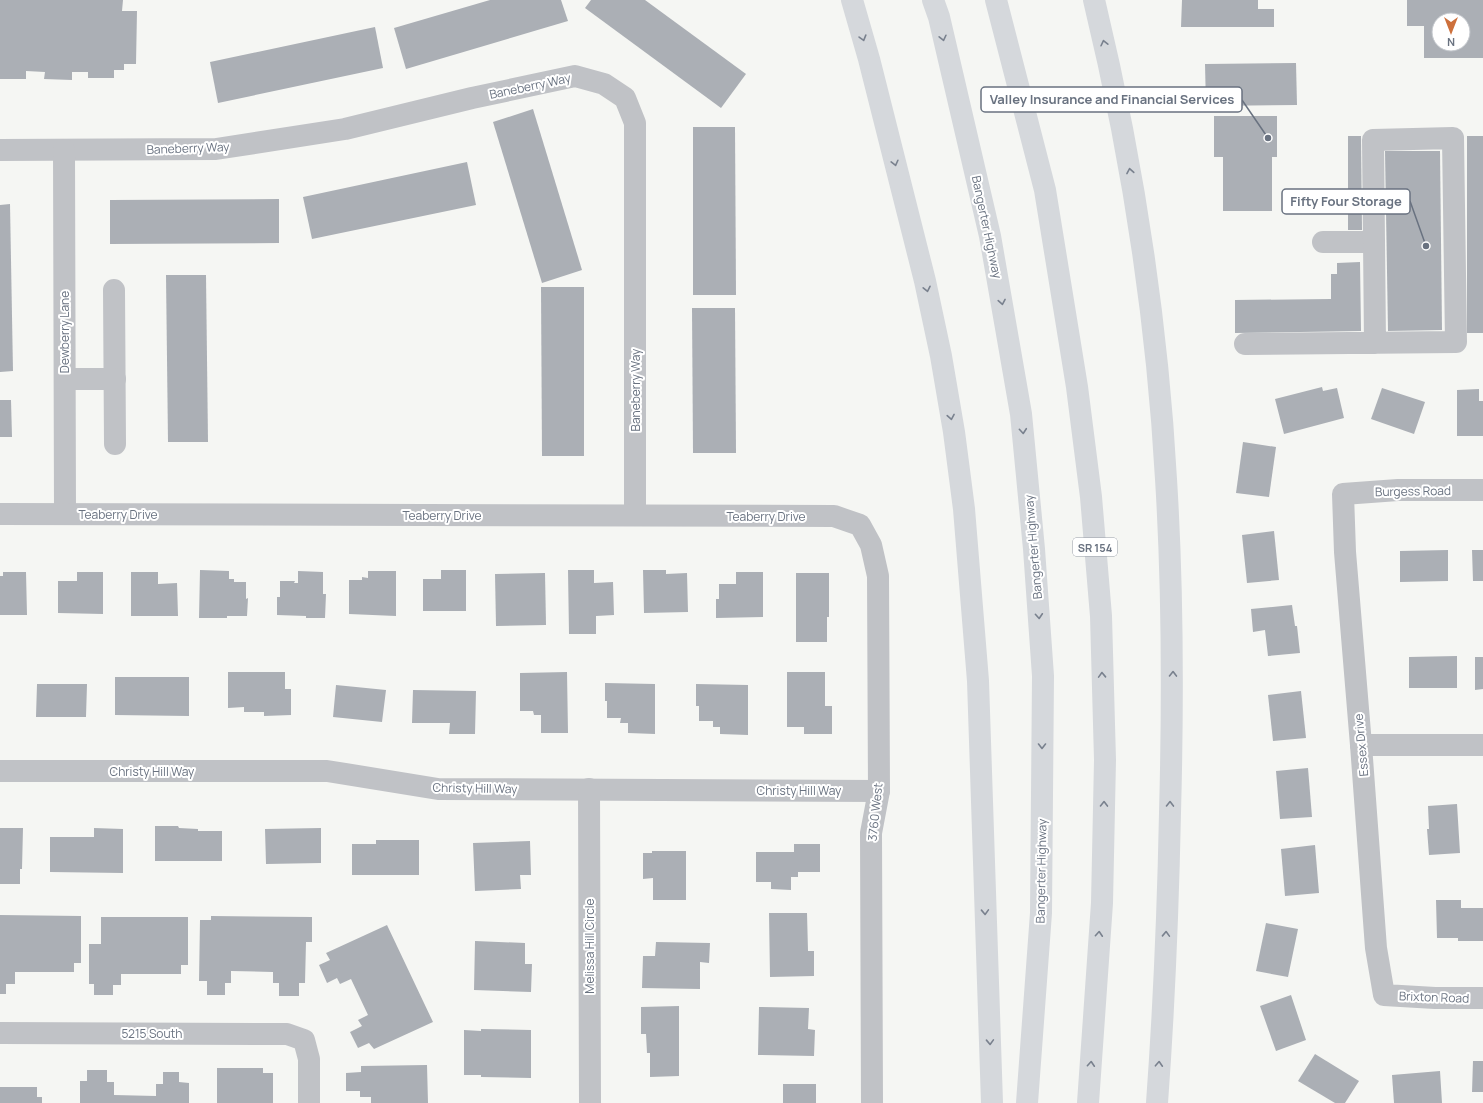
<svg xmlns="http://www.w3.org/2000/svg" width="1483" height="1103" font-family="Manrope,sans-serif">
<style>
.building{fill:#abafb5;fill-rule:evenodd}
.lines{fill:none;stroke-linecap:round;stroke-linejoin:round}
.minor{stroke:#c0c2c6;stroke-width:22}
.highway{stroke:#d5d8dc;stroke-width:22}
.oneway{stroke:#79818e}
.labels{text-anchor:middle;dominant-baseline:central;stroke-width:4;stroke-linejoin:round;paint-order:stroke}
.shield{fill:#fff;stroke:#969ca6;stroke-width:1}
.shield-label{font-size:11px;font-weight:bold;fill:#697280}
.street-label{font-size:12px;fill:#697280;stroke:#fff}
.leader{fill:none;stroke:#697280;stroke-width:1.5}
.callout-dot{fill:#697280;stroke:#fff;stroke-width:1.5}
.callout{fill:#fff;stroke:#697280;stroke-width:1.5}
.callout-label{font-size:13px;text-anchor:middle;font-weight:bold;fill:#697280}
</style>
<rect width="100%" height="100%" fill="#f5f6f3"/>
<g class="building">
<polygon points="0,0 123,0 122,11 137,11 136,64 124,64 124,70 114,70 114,78 88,78 88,72 72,72 72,80 44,79 45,72 26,71 26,79 0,79"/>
<polygon points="490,0 561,0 568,21 406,69 394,28"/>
<polygon points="591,0 645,0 746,74 721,108 585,8"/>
<polygon points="1182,0 1258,0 1258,9 1274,9 1274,27 1181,27"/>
<path d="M1407 0H1483V58H1424V26H1407ZM1439 20H1463V44H1439Z"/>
<polygon points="375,27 383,68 218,103 210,62"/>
<polygon points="1296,63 1297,105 1206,106 1205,64"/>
<polygon points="533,109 582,270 542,283 493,122"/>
<polygon points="1214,116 1277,116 1277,157 1272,157 1272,211 1223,211 1223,157 1214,157"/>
<polygon points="693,127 735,127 736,295 693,295"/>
<polygon points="1348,136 1361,136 1362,230 1348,230"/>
<rect x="1467" y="136" width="16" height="197"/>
<polygon points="1385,151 1440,151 1442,330 1388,331"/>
<polygon points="467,162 476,205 312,239 303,197"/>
<polygon points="279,199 279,243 110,244 110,200"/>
<polygon points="10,204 13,371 0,372 0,205"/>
<polygon points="1360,262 1361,331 1235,333 1235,300 1331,299 1331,274 1337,274 1337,263"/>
<polygon points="166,275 206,275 208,442 168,442"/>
<polygon points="541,287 584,287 584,456 542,456"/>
<polygon points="692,308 735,308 736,453 693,453"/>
<polygon points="1322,387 1323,391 1337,388 1344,418 1284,434 1275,399"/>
<polygon points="1382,388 1425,402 1414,434 1371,419"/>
<polygon points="1479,389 1479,401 1483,401 1483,436 1457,436 1457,390"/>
<polygon points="0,400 11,400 12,437 0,437"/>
<polygon points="1243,442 1276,447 1269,497 1236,493"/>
<polygon points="1274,531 1279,580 1247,583 1242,535"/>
<polygon points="1448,550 1448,581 1400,582 1400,551"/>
<polygon points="1472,550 1483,550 1483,581 1473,581"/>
<polygon points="200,570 229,571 229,579 234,579 234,582 246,582 246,599 248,598 247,616 227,616 227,618 199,618"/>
<polygon points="441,570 466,570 466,611 423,611 423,579 441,579"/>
<polygon points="568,570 594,570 594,583 613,582 614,615 596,616 596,634 569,634"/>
<polygon points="643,570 666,570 666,574 687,573 688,612 644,613"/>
<polygon points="298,571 323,572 323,594 326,594 325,618 306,618 306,616 277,615 277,597 280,597 280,581 295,581 294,583 298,583"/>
<polygon points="368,571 396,571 396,616 349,614 349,580 362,580 362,577 368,578"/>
<polygon points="3,572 26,572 27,615 0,615 0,576 3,576"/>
<polygon points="77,572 103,572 103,614 58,613 58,581 77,581"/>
<polygon points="131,572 158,572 158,584 177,583 178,616 131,616"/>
<polygon points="736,572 763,572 763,617 716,618 716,599 719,599 719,584 736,584"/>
<polygon points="545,573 546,625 496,626 495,574"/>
<polygon points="796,573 829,573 829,617 827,617 827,642 796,642"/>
<polygon points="1292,605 1295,626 1297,626 1300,653 1268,656 1265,630 1253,632 1251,609"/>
<polygon points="1457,656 1457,688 1409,688 1409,657"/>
<polygon points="1475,657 1483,657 1483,689 1475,690"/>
<polygon points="228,672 285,672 285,689 291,689 291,715 264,716 264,712 244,712 244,707 228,708"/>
<polygon points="567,672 568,733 541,733 541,715 534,715 533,711 520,711 520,673"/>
<polygon points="787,672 825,672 825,706 832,706 832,734 804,734 804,727 787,727"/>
<polygon points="115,677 189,677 189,716 115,715"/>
<polygon points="605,683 655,684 655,734 628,733 628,723 620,723 621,718 607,718 607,701 605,701"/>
<polygon points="37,684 87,684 86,717 36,717"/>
<polygon points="696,684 748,685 748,735 720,734 720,727 713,727 713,721 699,721 699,706 696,706"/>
<polygon points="336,685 386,690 382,722 333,717"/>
<polygon points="413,690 476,691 475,734 449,734 450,723 412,723"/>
<polygon points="1301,691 1306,738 1273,741 1268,695"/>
<polygon points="1308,768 1312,817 1280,819 1276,771"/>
<polygon points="1457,804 1460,853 1429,855 1427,829 1429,829 1428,806"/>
<polygon points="155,826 178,826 179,828 198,829 198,831 222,831 222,861 155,861"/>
<polygon points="0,828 23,828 22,869 20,869 20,884 0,884"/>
<polygon points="94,828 123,829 123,873 50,872 50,837 94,837"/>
<polygon points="321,828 321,863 266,864 265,829"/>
<polygon points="376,840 419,840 419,875 352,875 352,844 376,844"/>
<polygon points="530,841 531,875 520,875 521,889 475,891 473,843"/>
<polygon points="794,844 820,844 820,872 798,872 798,877 791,877 791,890 771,889 771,882 756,882 756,852 794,852"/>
<polygon points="1315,845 1319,893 1285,896 1281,849"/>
<polygon points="652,851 686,851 686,900 653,900 653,878 643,879 643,853 652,853"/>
<polygon points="1436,900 1461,900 1461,908 1483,908 1483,941 1458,941 1458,938 1437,938"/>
<polygon points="769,913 807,913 808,951 814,951 814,976 770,977"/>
<polygon points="0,915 81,916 81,963 74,963 74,972 15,972 15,984 6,984 6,994 0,994"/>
<polygon points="211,916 312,917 312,942 306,942 305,983 299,983 299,996 279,996 279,983 273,983 273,972 231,971 231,983 225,983 225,995 207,995 207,981 199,981 200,920 211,920"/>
<polygon points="101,917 188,917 188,965 181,965 181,974 121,974 121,985 113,985 113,995 94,995 94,984 89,984 89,944 101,944"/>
<polygon points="1266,923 1298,929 1288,977 1256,971"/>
<polygon points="387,925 433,1022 374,1049 369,1043 358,1048 350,1032 362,1026 358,1020 368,1015 351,979 340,984 337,978 327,983 319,965 330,960 326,953"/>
<polygon points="475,941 525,943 525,964 532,964 531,992 474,990"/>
<polygon points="656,942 710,943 709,963 700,962 700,989 642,988 643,956 655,956"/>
<polygon points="1291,995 1306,1040 1276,1051 1260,1006"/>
<polygon points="679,1006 679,1076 650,1077 650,1053 647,1053 646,1034 641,1034 641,1007"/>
<polygon points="759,1007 809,1008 808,1029 815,1030 814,1056 758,1055"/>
<polygon points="481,1029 531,1030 531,1078 481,1077 481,1075 464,1075 464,1030 481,1031"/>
<polygon points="1315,1054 1359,1081 1345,1103 1335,1103 1298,1081"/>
<polygon points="1473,1061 1483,1061 1483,1092 1472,1092"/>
<polygon points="427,1065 428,1103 371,1103 371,1097 360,1097 360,1091 346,1091 346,1073 361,1072 361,1066"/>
<polygon points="217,1068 263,1068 263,1073 273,1073 273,1103 217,1103"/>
<polygon points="87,1070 107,1070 107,1082 114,1082 114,1095 156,1096 156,1084 163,1084 163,1072 179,1072 179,1082 189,1083 189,1103 80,1103 80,1081 87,1081"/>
<polygon points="1440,1071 1442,1103 1394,1103 1392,1075"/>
<rect x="783" y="1084" width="33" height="19"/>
<polygon points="0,1087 37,1087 37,1097 42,1097 42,1103 0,1103"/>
</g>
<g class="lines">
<g class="minor">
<polyline points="0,150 216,149 345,129 472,98 575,76 604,84 625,98 635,123 635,515"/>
<polyline points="64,150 65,514"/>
<polyline points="1323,242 1374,242"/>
<polyline points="114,290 115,444"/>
<polyline points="1245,344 1456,342 1453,138 1373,140 1375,343"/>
<polyline points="65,379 115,379"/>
<polyline points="1483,490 1398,490 1343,494 1345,552 1361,745 1376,948 1384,995 1435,998 1483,998"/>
<polyline points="0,514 834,516 860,525 871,545 878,576 879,791 871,833 872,1103"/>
<polyline points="1361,745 1483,745"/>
<polyline points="0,771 327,771 438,789 879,791"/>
<polyline points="589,789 590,1103"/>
<polyline points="0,1033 287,1034 304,1040 309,1059 309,1103"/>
</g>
<g class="highway">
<polyline points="852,0 869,59 925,281 941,356 954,432 964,509 978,681 992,1103"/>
<polyline points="933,0 939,17 990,236 1021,414 1034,549 1043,676 1041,913 1027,1103"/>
<polyline points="996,0 1045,190 1077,387 1091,497 1101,616 1105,760 1102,903 1088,1103"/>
<path d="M1094 0C1132 157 1157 318 1166 479 1173 591 1173 702 1170 813 1168 910 1164 1007 1157 1103"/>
</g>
</g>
<defs><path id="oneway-chevron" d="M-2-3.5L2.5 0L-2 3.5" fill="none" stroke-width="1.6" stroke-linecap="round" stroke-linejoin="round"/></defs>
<g class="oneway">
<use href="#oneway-chevron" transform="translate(863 38) rotate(74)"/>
<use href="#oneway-chevron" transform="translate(943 38) rotate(77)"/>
<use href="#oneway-chevron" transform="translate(1104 43) rotate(-103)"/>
<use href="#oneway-chevron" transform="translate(895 163) rotate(76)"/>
<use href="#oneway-chevron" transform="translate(1130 171) rotate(-100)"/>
<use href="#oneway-chevron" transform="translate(927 289) rotate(78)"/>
<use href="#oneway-chevron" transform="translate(1002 302) rotate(80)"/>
<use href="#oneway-chevron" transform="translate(951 417) rotate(80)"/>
<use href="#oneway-chevron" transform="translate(1023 431) rotate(85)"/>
<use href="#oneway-chevron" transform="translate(1039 616) rotate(86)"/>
<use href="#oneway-chevron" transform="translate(1173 674) rotate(-89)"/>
<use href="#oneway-chevron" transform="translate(1102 675) rotate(-92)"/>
<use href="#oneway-chevron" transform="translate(1042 746) rotate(90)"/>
<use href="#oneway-chevron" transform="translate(1104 804) rotate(-89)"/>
<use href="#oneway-chevron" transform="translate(1170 804) rotate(-89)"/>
<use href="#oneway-chevron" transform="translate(985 912) rotate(88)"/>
<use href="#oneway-chevron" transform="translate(1099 934) rotate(-86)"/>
<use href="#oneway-chevron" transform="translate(1166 934) rotate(-88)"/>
<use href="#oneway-chevron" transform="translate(990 1042) rotate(88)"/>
<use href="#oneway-chevron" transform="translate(1091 1064) rotate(-86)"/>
<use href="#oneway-chevron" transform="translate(1159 1064) rotate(-87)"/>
</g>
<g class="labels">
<rect class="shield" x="1073" y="538" width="44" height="18" rx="3"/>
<g class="shield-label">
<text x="1095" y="547">SR 154</text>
</g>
<g class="street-label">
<text transform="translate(530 86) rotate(-12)">Baneberry Way</text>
<text transform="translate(188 148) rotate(-2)">Baneberry Way</text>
<text transform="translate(987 227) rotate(78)">Bangerter Highway</text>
<text transform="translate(64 332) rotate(-90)">Dewberry Lane</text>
<text transform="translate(635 390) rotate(-90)">Baneberry Way</text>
<text transform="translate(1413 491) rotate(-1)">Burgess Road</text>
<text x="118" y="514">Teaberry Drive</text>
<text x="442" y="515">Teaberry Drive</text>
<text x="766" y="516">Teaberry Drive</text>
<text transform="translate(1033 547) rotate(-95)">Bangerter Highway</text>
<text transform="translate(1361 745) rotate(-95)">Essex Drive</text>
<text x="152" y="771">Christy Hill Way</text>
<text transform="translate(475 788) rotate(1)">Christy Hill Way</text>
<text x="799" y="790">Christy Hill Way</text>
<text transform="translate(875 812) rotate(-84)">3760 West</text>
<text transform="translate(1041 871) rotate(-89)">Bangerter Highway</text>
<text transform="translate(589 946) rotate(-90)">Melissa Hill Circle</text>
<text transform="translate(1434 997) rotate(2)">Brixton Road</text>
<text x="152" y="1033">5215 South</text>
</g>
</g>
<path class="leader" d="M1268 138L1242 100M1426 246L1410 201"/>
<g class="callout-dot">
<circle cx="1268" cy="138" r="4"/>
<circle cx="1426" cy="246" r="4"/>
</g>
<g class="callout">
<rect x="981" y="87" width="261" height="25" rx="4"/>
<rect x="1282" y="189" width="128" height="25" rx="4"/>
</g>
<g class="callout-label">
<text x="1112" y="104">Valley Insurance and Financial Services</text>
<text x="1346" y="206">Fifty Four Storage</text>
</g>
<g transform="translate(1451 32) rotate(180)"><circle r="19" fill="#ffffff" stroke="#c3c7cc"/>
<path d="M0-3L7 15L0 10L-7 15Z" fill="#cd703c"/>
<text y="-6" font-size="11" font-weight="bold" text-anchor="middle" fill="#697280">N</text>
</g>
</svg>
